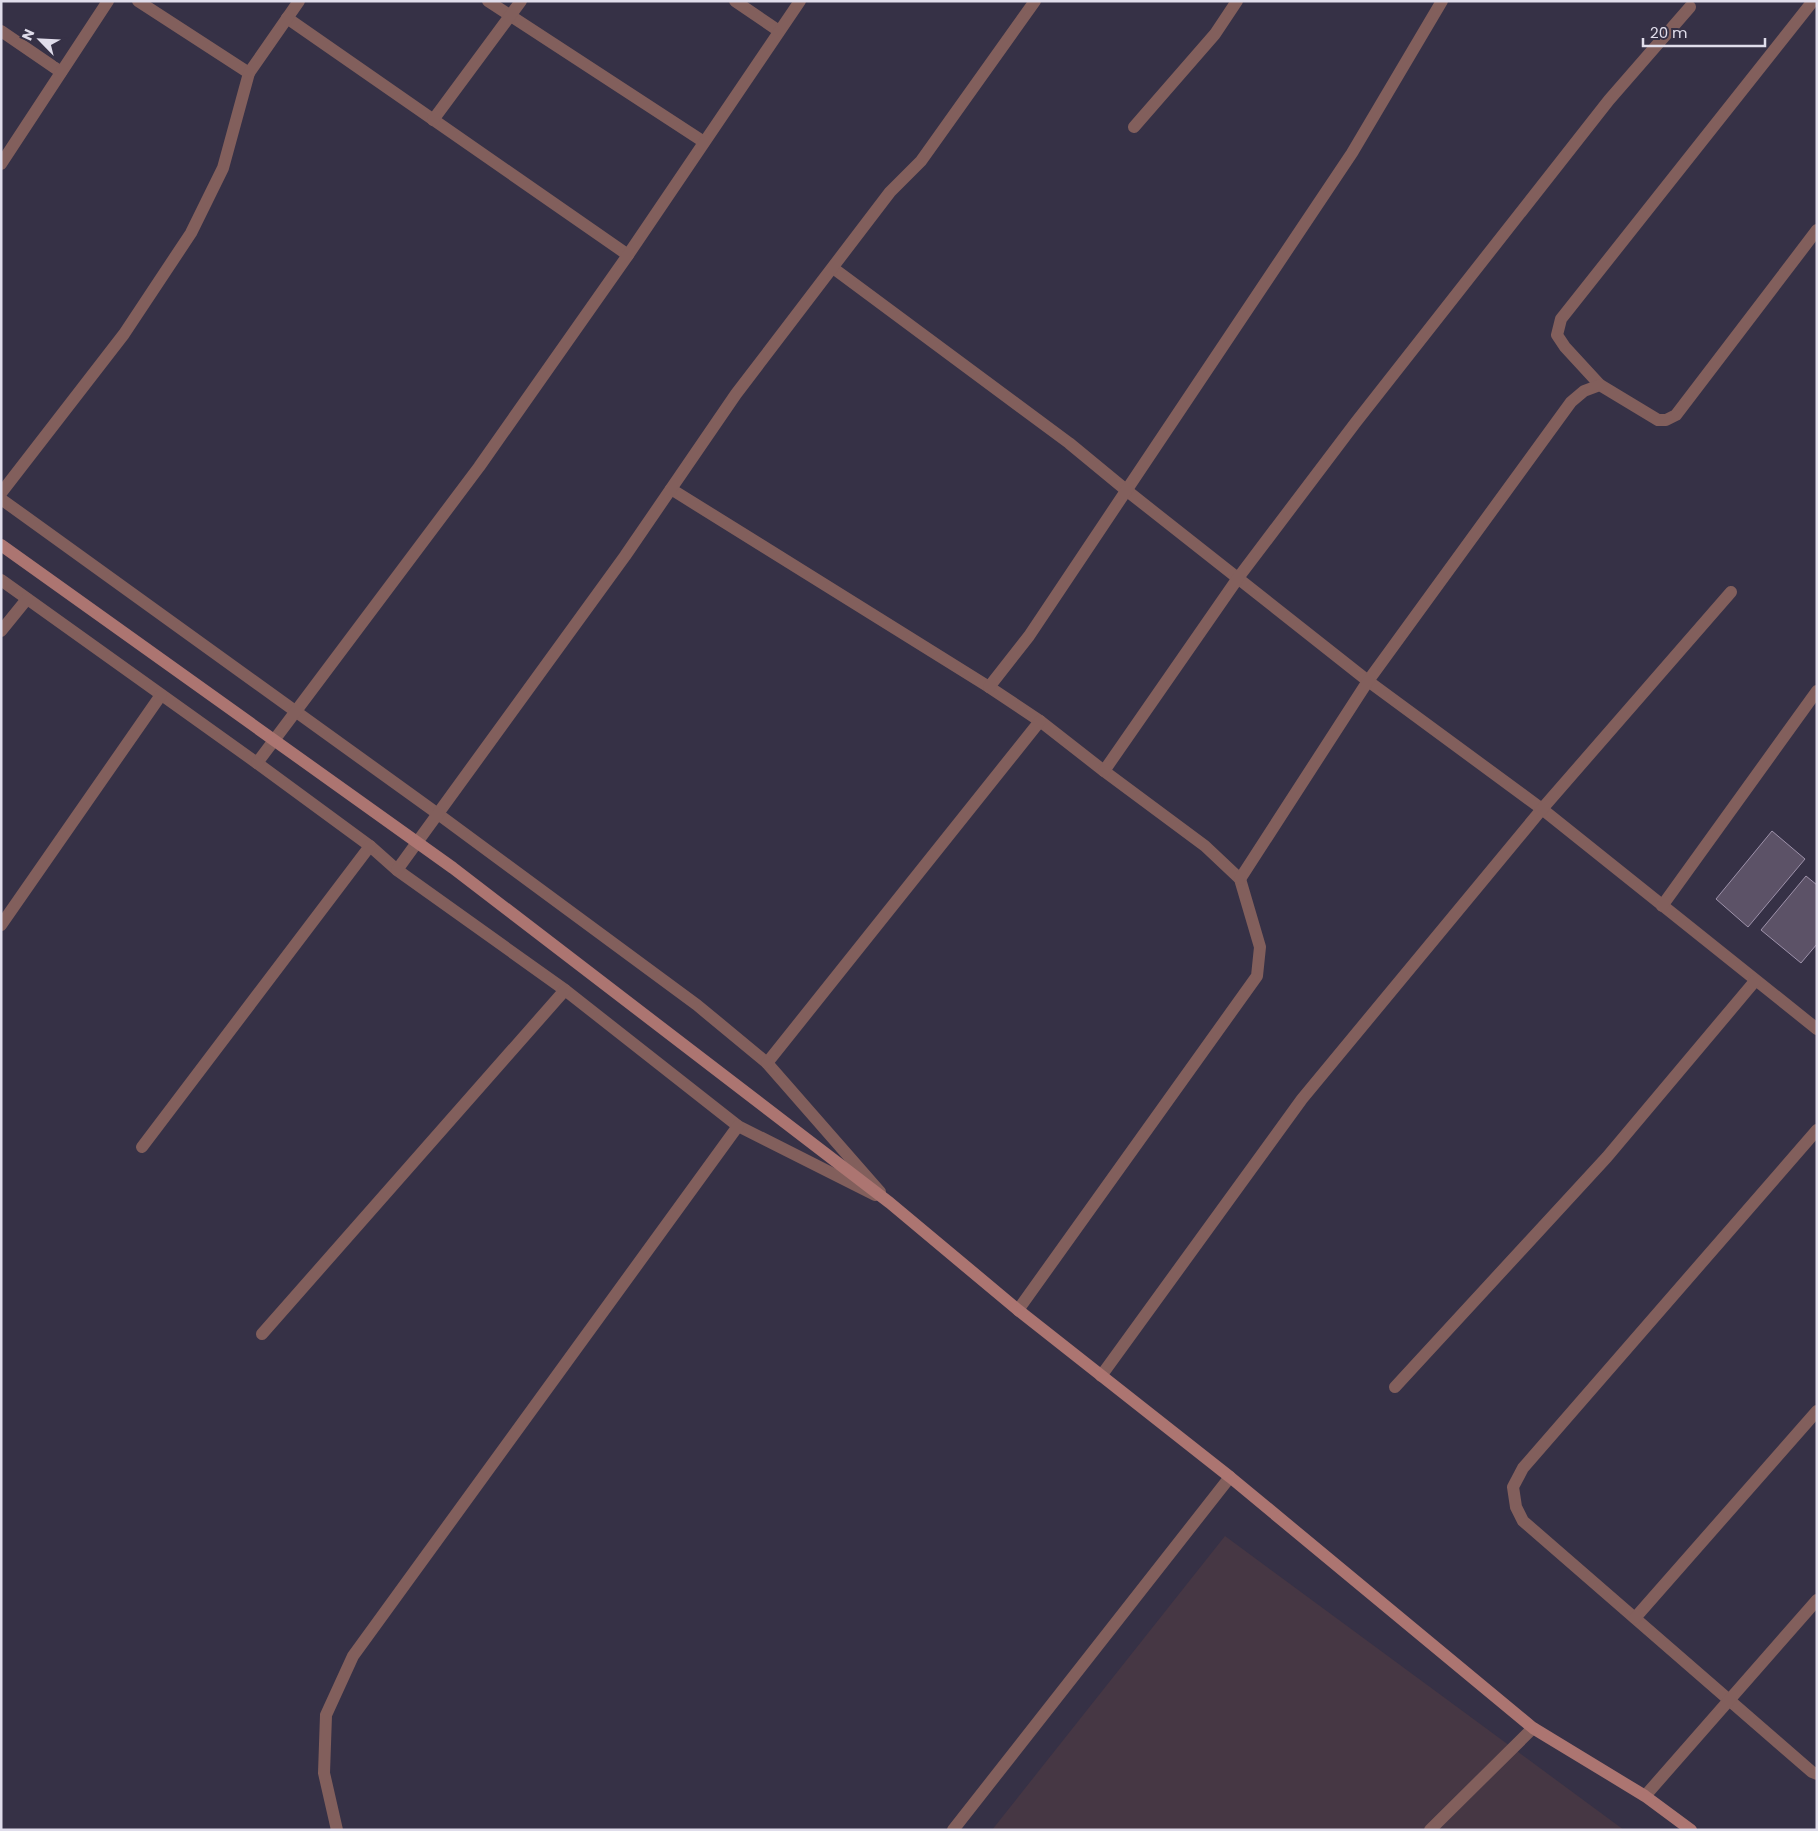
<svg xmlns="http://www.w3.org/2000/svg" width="1818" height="1831" font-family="Poppins,sans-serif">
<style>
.industrial{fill:#463744}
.building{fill:#5c5267;stroke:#9e92aa}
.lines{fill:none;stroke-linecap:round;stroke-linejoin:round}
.street{stroke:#825f5c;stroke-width:12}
.secondary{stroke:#ac7571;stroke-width:12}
</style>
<rect width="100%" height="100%" fill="#363146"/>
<polygon class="industrial" points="1225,1536 1624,1830 992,1830"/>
<g class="building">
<polygon points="1772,831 1805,859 1748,927 1716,899"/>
<polygon points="1806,876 1817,885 1817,944 1801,963 1761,930"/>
</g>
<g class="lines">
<g class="street">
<polyline points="138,1 249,73"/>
<polyline points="488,1 704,142"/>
<polyline points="735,1 779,31"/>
<polyline points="287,18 628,255"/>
<polyline points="1,31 61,72"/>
<polyline points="433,120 521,1"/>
<polyline points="1134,127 1215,34 1237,1"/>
<polyline points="1,164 108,1"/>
<polyline points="833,268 1069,443 1126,490 1368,681 1542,809 1817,1029"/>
<polyline points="1600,385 1565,347 1557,335 1561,319 1813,1"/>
<polyline points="671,489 989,687 1040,721 1104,771 1205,846 1240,879 1260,947 1257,976 1018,1310"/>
<polyline points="1,493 124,334 191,233 223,168 249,73 299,1"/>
<polyline points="1,499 438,814 697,1005 767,1063 880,1192"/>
<polyline points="1,580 257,763 370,846 397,870 565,990 738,1126 875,1195"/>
<polyline points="1,631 27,599"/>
<polyline points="989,687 1029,636 1352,153 1442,1"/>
<polyline points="257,763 479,467 628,255 800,1"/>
<polyline points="1104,771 1238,578 1356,422 1609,100 1690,7"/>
<polyline points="397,870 625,556 736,394 890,192 921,161 1035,1"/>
<polyline points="1240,879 1368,681 1571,402 1584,391 1600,385 1658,420 1666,420 1676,415 1817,230"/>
<polyline points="1662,906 1817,691"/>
<polyline points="1,925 161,695"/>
<polyline points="767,1063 1040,721"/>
<polyline points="1817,1130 1523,1468 1513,1487 1516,1507 1523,1521 1812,1772 1817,1774"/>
<polyline points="142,1147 370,846"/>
<polyline points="262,1334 565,990"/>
<polyline points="1101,1376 1302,1099 1542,809 1731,592"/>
<polyline points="1395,1387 1607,1157 1755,981"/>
<polyline points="1635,1618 1817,1411"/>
<polyline points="1645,1796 1817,1600"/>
<polyline points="337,1830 324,1773 326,1715 353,1656 738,1126"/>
<polyline points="953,1830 1230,1477"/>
<polyline points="1430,1830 1533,1728"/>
</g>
<polyline class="secondary" points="1,545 453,868 890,1203 1018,1310 1230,1477 1533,1728 1645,1796 1691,1830"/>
</g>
<rect width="1818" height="1831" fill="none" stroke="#e0ddeb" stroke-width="5"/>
<g transform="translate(40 40) rotate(294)" stroke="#363146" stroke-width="4" paint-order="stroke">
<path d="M0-4L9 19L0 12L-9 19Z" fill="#e0ddeb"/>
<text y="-8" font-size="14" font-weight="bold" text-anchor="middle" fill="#e0ddeb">N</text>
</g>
<path d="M1643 38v8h122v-8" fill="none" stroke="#e0ddeb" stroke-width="2.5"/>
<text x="1650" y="38" font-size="15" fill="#e0ddeb" stroke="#363146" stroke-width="4" paint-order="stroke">20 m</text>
</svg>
